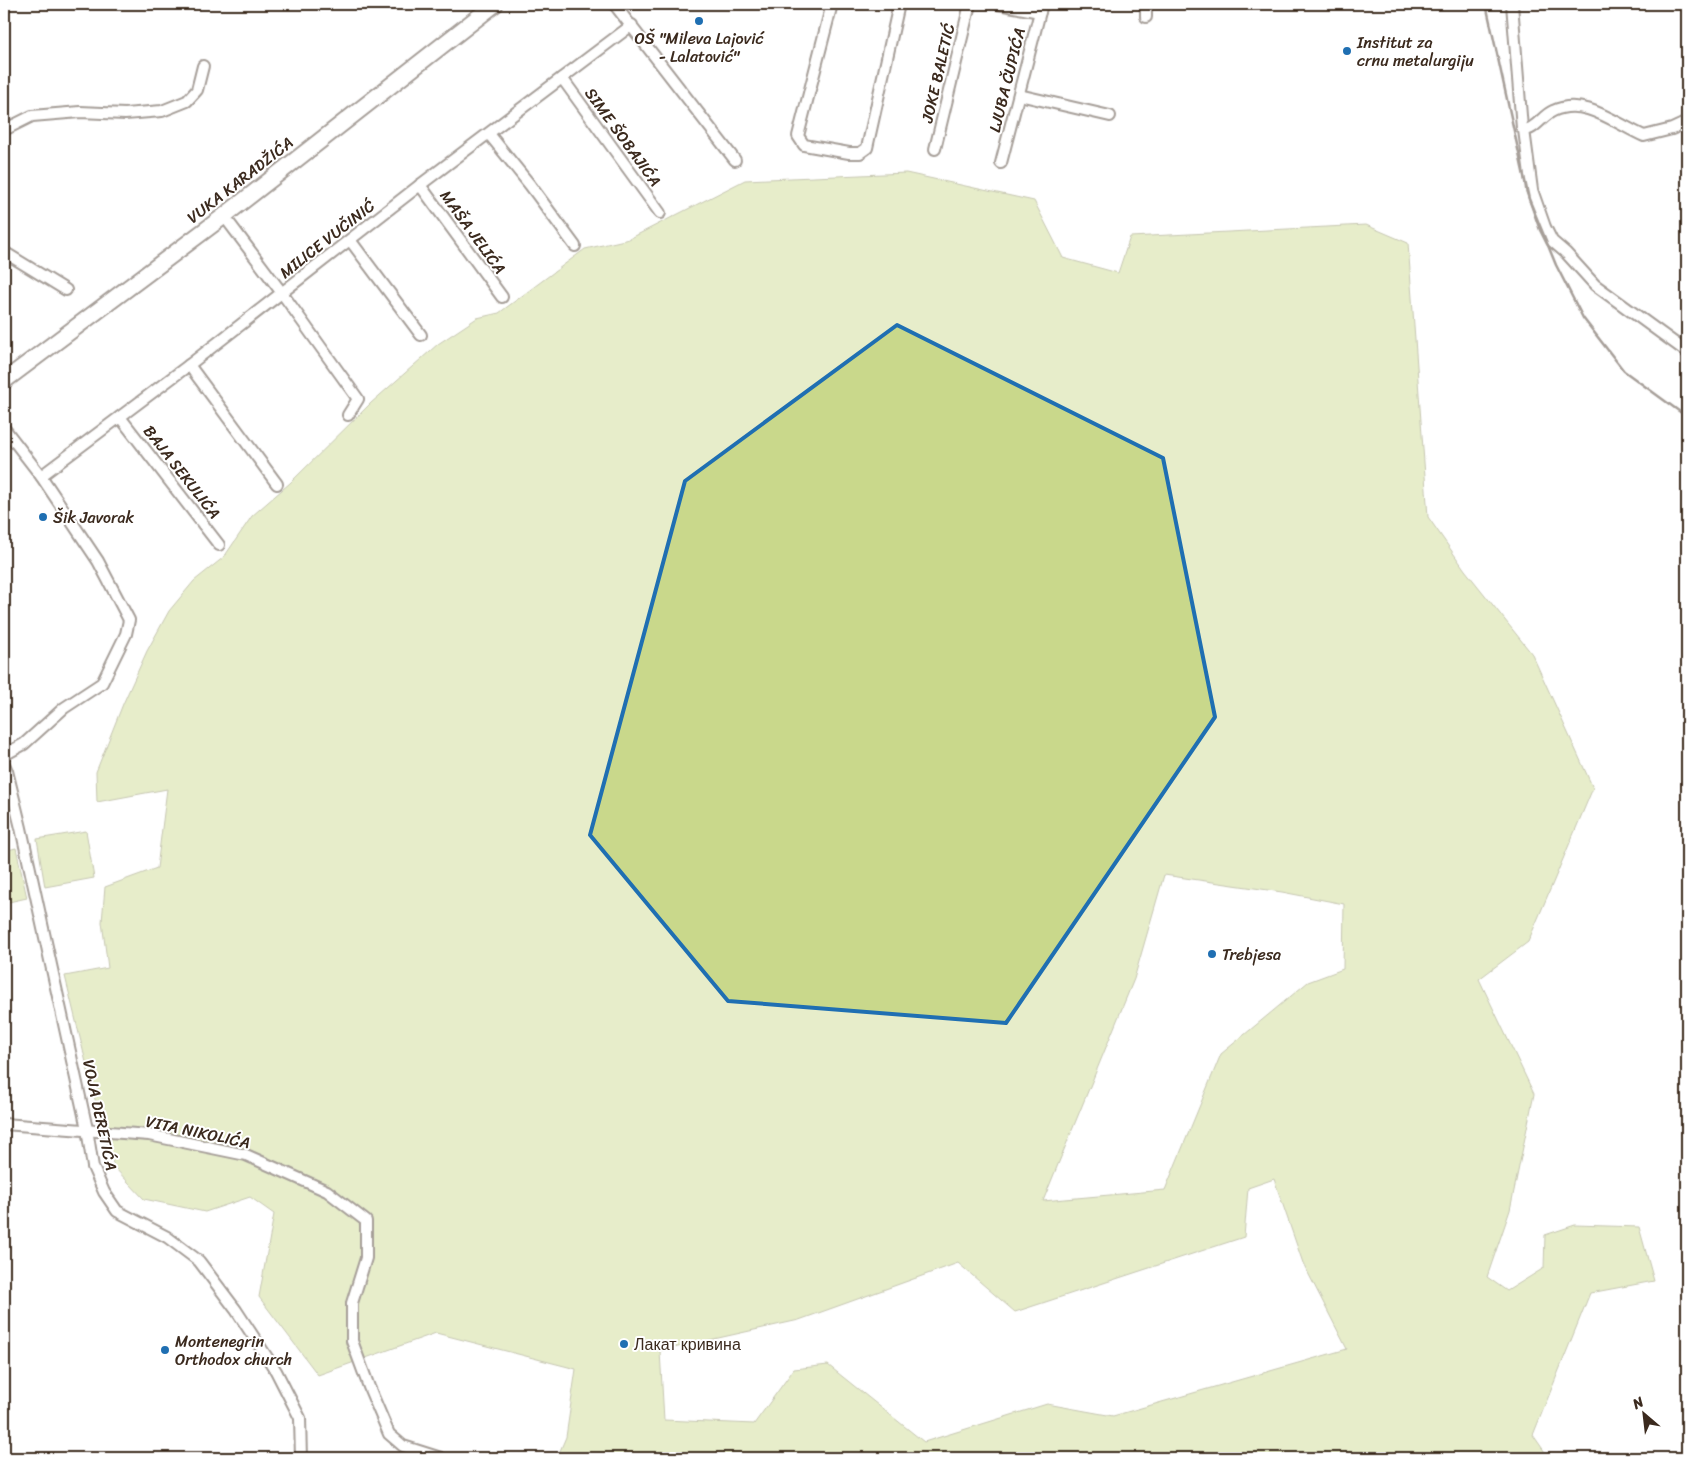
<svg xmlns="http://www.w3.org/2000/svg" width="1691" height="1462" font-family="Sriracha,sans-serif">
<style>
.green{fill:#c9d88b;stroke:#828154;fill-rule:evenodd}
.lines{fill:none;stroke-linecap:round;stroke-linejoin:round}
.street-casing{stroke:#3b2a1e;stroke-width:14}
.secondary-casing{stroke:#3b2a1e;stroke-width:19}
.street{stroke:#fff;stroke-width:10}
.secondary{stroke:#fff;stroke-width:15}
.rail{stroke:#3b2a1e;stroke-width:2.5}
.marked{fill:none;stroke:#1f6fb2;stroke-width:4;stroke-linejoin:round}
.poi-dot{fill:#1f6fb2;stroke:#fff;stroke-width:2}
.labels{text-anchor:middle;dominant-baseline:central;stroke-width:4;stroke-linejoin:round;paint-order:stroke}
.poi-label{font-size:16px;fill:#3b2a1e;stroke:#fff;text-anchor:start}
.street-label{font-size:16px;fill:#3b2a1e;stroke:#fff}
</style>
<rect width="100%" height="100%" fill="#fff"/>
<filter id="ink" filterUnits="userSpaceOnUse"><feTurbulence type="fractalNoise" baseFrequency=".02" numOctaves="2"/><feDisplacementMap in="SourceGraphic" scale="10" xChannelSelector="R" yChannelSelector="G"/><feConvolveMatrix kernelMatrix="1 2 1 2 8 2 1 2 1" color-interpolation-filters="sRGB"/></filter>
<g filter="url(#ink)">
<g class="green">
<path d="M906 173 1034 201 1063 258 1118 273 1130 237 1366 225 1408 243 1428 517 1465 570 1532 654 1593 788 1528 942 1479 979 1534 1094 1510 1210 1487 1277 1507 1291 1544 1268 1545 1235 1575 1225 1639 1227 1654 1281 1590 1293 1533 1435 1549 1458H557L566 1437 576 1369 436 1333 318 1375 259 1297 274 1214 250 1197 205 1212 144 1199 114 1167 100 1120 65 976 108 968 102 922 105 887 157 868 167 789 97 802 96 772 123 704 147 651 169 611 194 581 224 557 252 516 290 483 371 403 438 344 477 318 499 313 585 249 629 239 745 180ZM1164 875 1282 892 1344 904 1343 969 1308 982 1221 1054 1165 1190 1043 1201 1134 979ZM1274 1179 1303 1263 1347 1349 1113 1416 1047 1404 924 1442 828 1365 794 1369 754 1424 664 1420 660 1351 799 1320 958 1263 1015 1312 1244 1237 1248 1188Z"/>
<polygon points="86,831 94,878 45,887 37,839"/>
<polygon points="16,848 27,898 4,903 4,851"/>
</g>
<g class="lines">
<defs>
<g id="street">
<polyline points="614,4 735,160"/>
<polyline points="832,4 798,136 804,145 849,153 860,153 867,148 899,4"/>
<polyline points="998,4 1040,12"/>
<polyline points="1512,4 1522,128 1524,130 1532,190 1545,227 1552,241 1566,253 1595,285 1687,352"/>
<polyline points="1146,17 1146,4"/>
<polyline points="562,78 660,213"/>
<polyline points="1019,95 1110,116"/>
<polyline points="4,130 32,116 80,112 125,114 162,111 187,101 197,90 203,66"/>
<path d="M1524 130C1535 130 1543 115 1553 111 1584 96 1616 124 1644 136L1672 129 1687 122"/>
<polyline points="489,134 530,185 575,246"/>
<polyline points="935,149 970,4"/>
<polyline points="1001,163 1042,4"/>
<polyline points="420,185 502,297"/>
<polyline points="224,216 282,293 358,399 348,415"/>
<polyline points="350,240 421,335"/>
<polyline points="4,252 66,290"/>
<polyline points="189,365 277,484"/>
<polyline points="120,417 219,545"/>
<polyline points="4,428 41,476 98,561 129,620 126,634 102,683 64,708 24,744 4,755"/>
<polyline points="41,476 189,365 420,185 632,25"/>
<polyline points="4,764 7,771 21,828 87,1129 93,1167 104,1192 117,1211 167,1237 199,1261 236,1310 276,1371 300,1418 301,1458"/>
<polyline points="4,1124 149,1135 246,1155 327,1191 366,1221 366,1258 352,1303 352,1341 369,1387 389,1434 403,1446 441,1458"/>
</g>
<polyline id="secondary" points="4,381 224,216 495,4"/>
</defs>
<use href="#street" class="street-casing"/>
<use href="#secondary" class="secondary-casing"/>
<use href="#street" class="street"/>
<use href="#secondary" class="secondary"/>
<polyline class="rail" points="1486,4 1529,199 1556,265 1583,318 1624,371 1687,417"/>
</g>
</g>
<path d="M0 0H1691V1462H0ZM897 325 1163 458 1215 717 1006 1023 728 1001 590 835 685 481Z" fill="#fff" fill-opacity=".55" fill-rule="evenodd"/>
<path class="marked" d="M897 325 1163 458 1215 717 1006 1023 728 1001 590 835 685 481Z"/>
<g class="poi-dot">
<circle cx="699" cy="21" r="5"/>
<circle cx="1347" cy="51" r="5"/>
<circle cx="43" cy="517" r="5"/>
<circle cx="1212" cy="954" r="5"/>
<circle cx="624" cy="1344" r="5"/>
<circle cx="165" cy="1350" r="5"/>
</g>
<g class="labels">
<g class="poi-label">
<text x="699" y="38" text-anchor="middle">OŠ "Mileva Lajović<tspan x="699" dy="18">- Lalatović"</tspan></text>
<text x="1357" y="42">Institut za<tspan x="1357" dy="18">crnu metalurgiju</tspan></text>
<text x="53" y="517">Šik Javorak</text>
<text x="1222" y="954">Trebjesa</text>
<text x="175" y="1341">Montenegrin<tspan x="175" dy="18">Orthodox church</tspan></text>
<text x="634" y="1344">Лакат кривина</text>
</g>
<g class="street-label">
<text transform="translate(938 73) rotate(-77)">JOKE BALETIĆ</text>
<text transform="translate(1007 80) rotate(-76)">LJUBA ČUPIĆA</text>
<text transform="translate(623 137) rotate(54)">SIME ŠOBAJIĆA</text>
<text transform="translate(240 180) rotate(-38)">VUKA KARADŽIĆA</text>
<text transform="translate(473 232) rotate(54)">MAŠA JELIĆA</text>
<text transform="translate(327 239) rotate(-38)">MILICE VUČINIĆ</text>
<text transform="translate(182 472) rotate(52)">BAJA SEKULIĆA</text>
<text transform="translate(100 1115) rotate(78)">VOJA DERETIĆA</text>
<text transform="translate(198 1132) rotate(12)">VITA NIKOLIĆA</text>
</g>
</g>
<rect width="1691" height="1462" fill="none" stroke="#fff" stroke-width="20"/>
<rect x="10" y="10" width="1671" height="1442" fill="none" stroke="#3b2a1e" stroke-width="2" filter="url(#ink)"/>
<g transform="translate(1644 1414) rotate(332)" stroke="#ffffff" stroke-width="4" paint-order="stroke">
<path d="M0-4L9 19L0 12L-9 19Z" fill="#3b2a1e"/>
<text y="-8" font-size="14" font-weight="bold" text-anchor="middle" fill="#3b2a1e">N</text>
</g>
</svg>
